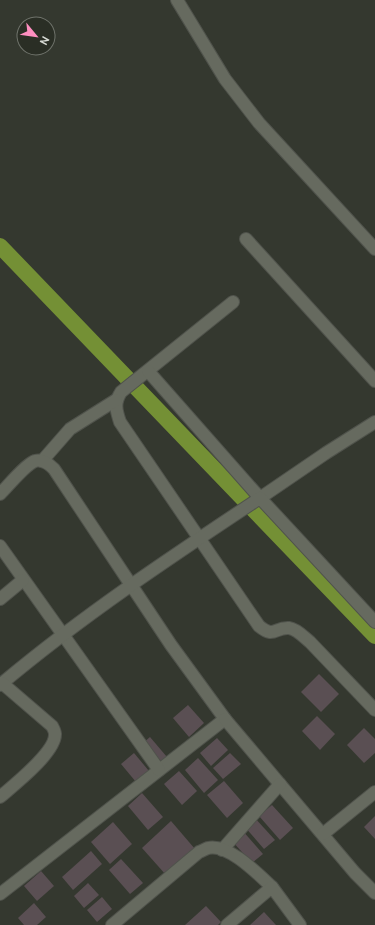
<svg xmlns="http://www.w3.org/2000/svg" width="375" height="925" font-family="Ubuntu,sans-serif">
<style>
.lines{fill:none;stroke-linecap:round;stroke-linejoin:round}
.canal{stroke:#749035;stroke-width:16}
.building{fill:#5a4f53}
.minor-casing{stroke:#50534c;stroke-width:14}
.minor{stroke:#666a5f;stroke-width:12}
</style>
<rect width="100%" height="100%" fill="#34382f"/>
<g class="lines">
<polyline class="canal" points="0,246 375,636"/>
</g>
<g class="building">
<polygon points="319,674 339,694 321,712 301,692"/>
<polygon points="188,705 204,723 189,737 173,718"/>
<polygon points="317,716 335,734 320,750 302,731"/>
<polygon points="364,728 375,739 375,753 364,763 347,745"/>
<polygon points="150,737 167,757 154,769 136,749"/>
<polygon points="217,738 228,750 211,766 200,753"/>
<polygon points="134,753 149,771 136,782 121,764"/>
<polygon points="230,753 241,764 223,779 213,768"/>
<polygon points="198,758 218,780 204,793 185,770"/>
<polygon points="179,771 197,791 182,805 164,784"/>
<polygon points="224,781 243,803 227,818 207,795"/>
<polygon points="142,793 163,817 148,830 128,806"/>
<polygon points="272,805 293,828 280,840 259,816"/>
<polygon points="375,816 375,839 364,827"/>
<polygon points="254,817 275,840 264,849 244,826"/>
<polygon points="171,821 195,849 166,875 142,848"/>
<polygon points="113,822 132,844 110,864 91,842"/>
<polygon points="242,830 263,854 252,863 231,840"/>
<polygon points="91,851 102,864 73,890 62,877"/>
<polygon points="121,859 143,883 130,894 109,870"/>
<polygon points="41,871 54,886 37,901 24,886"/>
<polygon points="88,883 99,895 84,908 74,896"/>
<polygon points="102,897 112,909 97,922 87,910"/>
<polygon points="34,903 46,917 37,925 24,925 18,918"/>
<polygon points="206,906 221,922 218,925 185,925"/>
<polygon points="264,912 276,925 250,925"/>
</g>
<g class="lines">
<defs>
<g id="minor">
<polyline points="177,0 225,79 259,123 375,249"/>
<polyline points="246,239 375,381"/>
<path d="M233 302 121 392C114 403 116 410 120 422L259 626C275 639 274 627 289 628 297 629 305 638 310 642L375 710"/>
<polyline points="148,371 260,498 326,453 375,422"/>
<polyline points="42,461 70,429 116,400"/>
<path d="M0 494C7 487 26 464 35 461 43 459 49 464 54 469L171 645 225 719 0 894"/>
<polyline points="0,546 159,770"/>
<polyline points="0,599 23,580"/>
<path d="M0 685C82 616 171 557 260 498L375 622"/>
<polyline points="225,719 355,873 375,893"/>
<path d="M0 797C14 785 56 752 55 734 55 731 53 728 52 726L2 683"/>
<polyline points="323,834 375,792"/>
<polyline points="222,850 280,784"/>
<path d="M112 925 199 852C202 851 205 849 208 848 228 843 258 874 272 887"/>
<polyline points="227,925 272,887 300,925"/>
</g>
</defs>
<use href="#minor" class="minor-casing"/>
<use href="#minor" class="minor"/>
</g>
<g transform="translate(36 36) rotate(119)"><circle r="19" fill="#2a2e25" stroke="#6f736b"/>
<path d="M0-3L7 15L0 10L-7 15Z" fill="#fd8ebf"/>
<text y="-6" font-size="11" font-weight="bold" text-anchor="middle" fill="#d7dad4">N</text>
</g>
</svg>
